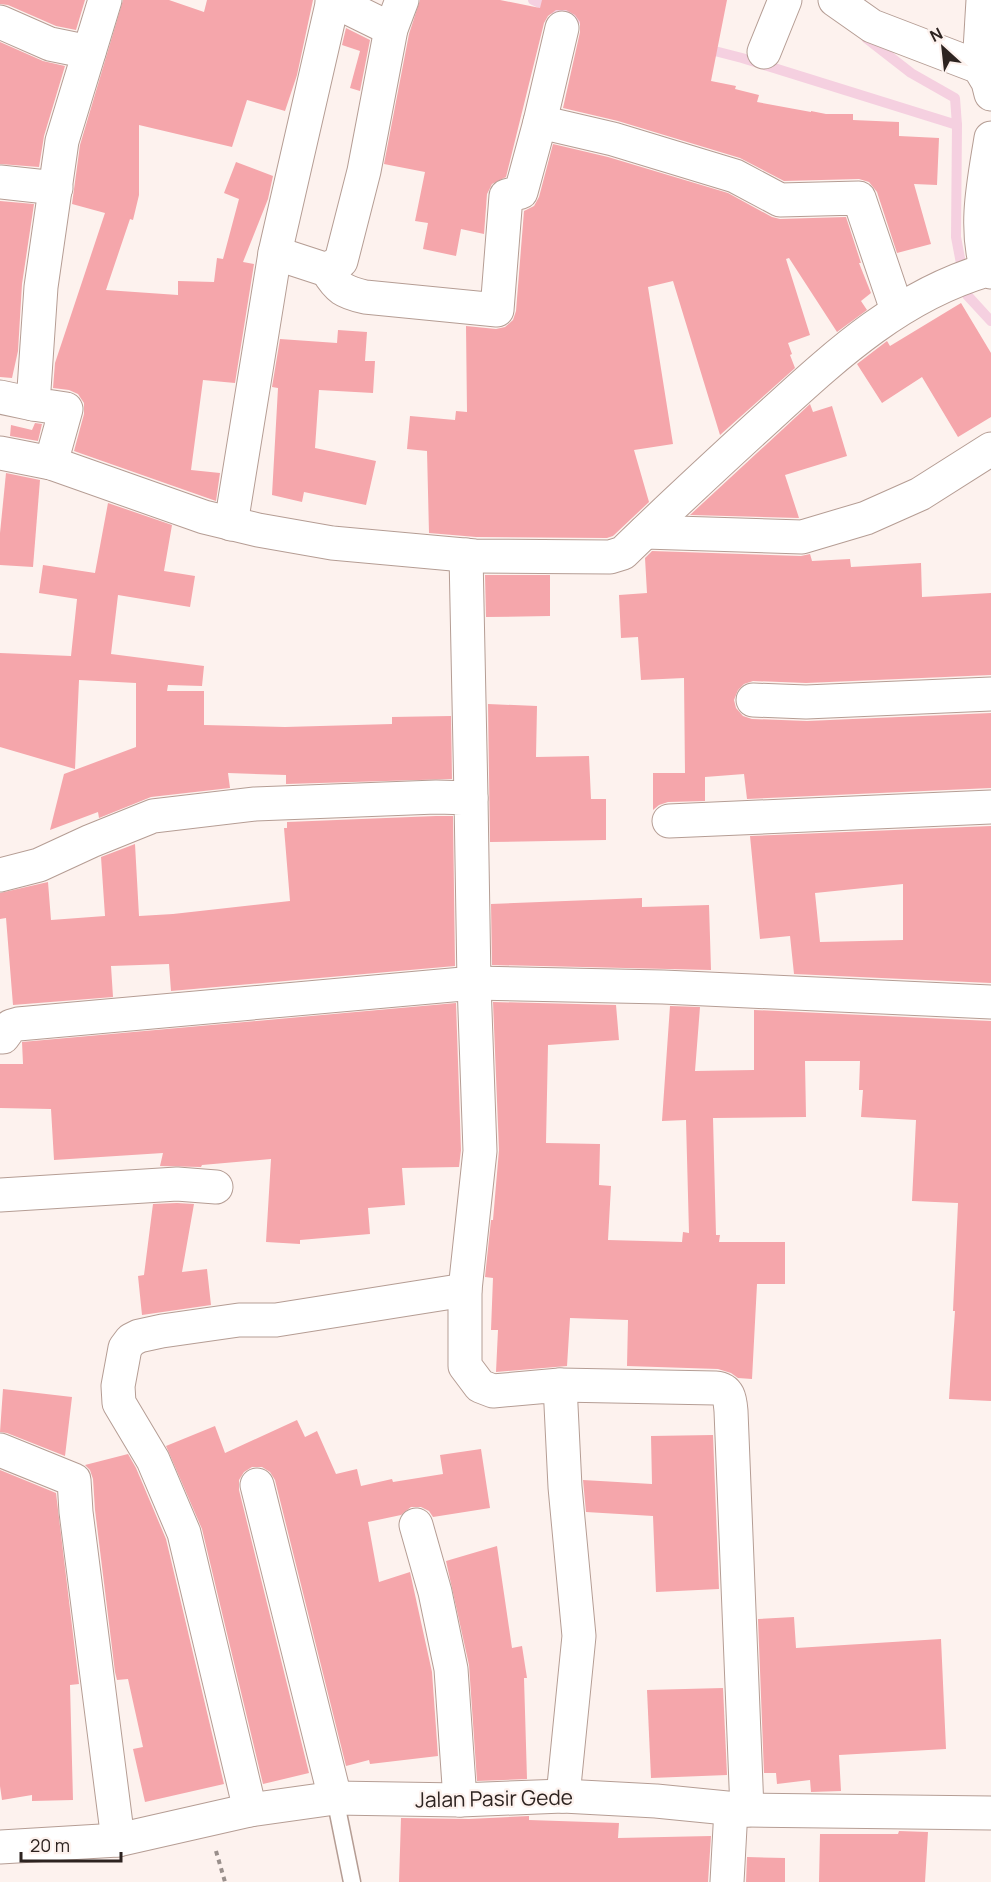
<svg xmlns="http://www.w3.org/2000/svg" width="991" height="1882" font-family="Manrope,sans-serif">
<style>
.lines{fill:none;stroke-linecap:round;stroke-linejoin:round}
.stream{stroke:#f5d0e0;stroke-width:10}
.building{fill:#f5a6ab;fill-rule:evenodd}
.lane-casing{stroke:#b59d94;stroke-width:19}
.street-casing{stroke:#b59d94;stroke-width:35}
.path{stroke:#998f8b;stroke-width:4;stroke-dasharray:4.5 4.5;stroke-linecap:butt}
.lane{stroke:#fff;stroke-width:16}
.street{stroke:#fff;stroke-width:33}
.labels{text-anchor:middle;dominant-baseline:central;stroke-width:4.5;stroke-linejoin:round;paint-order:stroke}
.street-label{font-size:21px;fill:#2d2320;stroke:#fdf2ee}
</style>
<rect width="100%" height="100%" fill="#fdf2ee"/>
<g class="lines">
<g class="stream">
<polyline points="533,0 568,16 592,21"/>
<polyline points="866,38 911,73 955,98 957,125 956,237 963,274"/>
<polyline points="703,48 742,58 957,125"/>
<polyline points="965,285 967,295 991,321"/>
</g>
</g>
<g class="building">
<polygon points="0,0 85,0 76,30 56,26 8,5 0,4"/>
<polygon points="123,0 169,0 204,12 207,0 313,0 297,75 285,111 247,100 232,147 139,125 139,195 133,220 130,219 106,290 178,295 178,281 214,282 217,258 223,259 239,199 224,193 236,162 273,176 268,199 243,262 254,264 235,383 203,380 191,470 220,473 216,501 74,451 84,414 84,403 78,394 69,390 53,388 55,363 105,213 72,204 80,145"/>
<polygon points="420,0 500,0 540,8 542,0 727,0 711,81 736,86 735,89 759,95 757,102 811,112 811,111 826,114 853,114 853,120 899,122 899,136 939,138 937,185 914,184 931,244 897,253 877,192 869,182 859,179 784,181 740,158 618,121 563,108 580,32 580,22 575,15 566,10 556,10 548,16 544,23 506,177 492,184 487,194 484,234 461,229 456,256 423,249 428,223 415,221 425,172 384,164 409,34"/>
<polygon points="346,28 370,40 360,91 350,88 360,51 342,45"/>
<polygon points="0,42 43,61 65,66 44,136 39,167 0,164"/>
<polygon points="553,144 608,157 728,193 772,217 780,219 846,217 861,263 859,263 871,293 861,301 867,310 837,332 789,258 786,259 810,335 788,343 792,354 790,355 795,368 720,435 673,281 648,287 673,444 634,450 649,502 613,536 607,538 476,537 429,533 427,451 407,449 410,416 455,420 456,411 467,412 466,326 496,329 505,327 513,320 516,311 524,211 534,206 539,197"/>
<polygon points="0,201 34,204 22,284 18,351 12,378 0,377"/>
<polygon points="961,303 991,353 991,417 958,437 922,377 882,403 857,364 887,341 890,346"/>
<polygon points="338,330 367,332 365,361 375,361 373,393 319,390 315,448 376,461 366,505 304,492 302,502 272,495 278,388 272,387 280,339 337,343"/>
<polygon points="810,404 813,412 832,406 847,456 785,475 799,518 690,515"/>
<polygon points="35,423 42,424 38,441 10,436 11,425 32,430"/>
<polygon points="6,473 40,480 33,567 0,565 0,533"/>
<polygon points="108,503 172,525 164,571 195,576 190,607 118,595 111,654 204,666 202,686 168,685 167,691 204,691 204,725 285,727 392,724 392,717 451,716 452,779 286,784 286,775 228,773 230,788 151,797 99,818 98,812 50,830 64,774 136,747 136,683 79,680 75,769 0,747 0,653 71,656 77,599 39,593 43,565 95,573"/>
<polygon points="652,551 801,556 810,554 812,561 850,559 851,567 921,563 922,597 991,593 991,675 806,683 753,681 744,684 738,690 734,700 736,708 743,716 752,719 807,721 991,713 991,788 747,799 744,774 705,777 705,801 668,802 659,805 653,810 653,773 685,773 684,678 641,680 638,637 621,638 619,595 647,593 645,558"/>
<polygon points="485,575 550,575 550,616 486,617"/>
<polygon points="488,704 537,706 536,757 589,756 591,799 606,799 606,840 490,842"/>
<polygon points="436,816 453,816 455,966 171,991 169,964 111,966 113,997 13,1005 6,918 0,919 0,893 48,882 51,920 105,916 101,857 135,844 139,916 173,914 290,901 284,828 287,828 287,822"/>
<path d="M991 826V983L794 974 790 936 760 939 750 836ZM903 884V940L820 942 815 893Z"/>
<polygon points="642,898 642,907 709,905 711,970 492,965 491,904"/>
<polygon points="493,1002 616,1005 619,1040 548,1045 546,1143 600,1144 599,1185 611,1186 608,1240 682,1242 683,1232 689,1233 686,1120 662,1121 670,1006 700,1007 695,1071 754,1070 754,1010 991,1021 991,1401 949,1399 955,1311 953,1311 958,1203 912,1201 916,1120 861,1117 863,1090 859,1090 860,1061 805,1061 806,1117 713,1118 716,1235 720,1235 719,1242 785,1242 785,1284 757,1284 752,1379 738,1378 731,1373 718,1369 627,1366 628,1320 570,1318 567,1366 496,1372 498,1330 491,1330 493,1278 485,1277 491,1220 493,1220 499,1150"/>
<polygon points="456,1003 461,1150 459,1167 402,1168 405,1205 368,1208 370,1234 300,1240 300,1244 266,1242 271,1159 202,1165 201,1167 160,1166 163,1153 54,1160 51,1109 0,1108 0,1064 23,1064 22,1042"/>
<polygon points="177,1203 194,1204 182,1272 207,1269 211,1305 142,1315 138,1276 144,1275 153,1204"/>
<polygon points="3,1389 72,1397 65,1456 7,1433 0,1432"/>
<polygon points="297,1420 305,1437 317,1431 336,1474 357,1469 361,1486 392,1479 393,1482 443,1474 440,1455 481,1449 490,1508 433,1517 429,1511 421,1507 411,1507 401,1515 368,1522 379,1582 410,1572 432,1672 438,1756 370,1764 369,1760 346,1766 275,1480 270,1472 262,1467 252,1467 244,1472 239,1480 239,1490 309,1773 263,1784 202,1529 166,1446 215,1426 225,1453"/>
<polygon points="713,1435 719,1589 656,1592 653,1516 586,1512 583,1480 652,1484 651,1436"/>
<polygon points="128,1454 136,1468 166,1539 224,1784 145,1802 133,1749 143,1747 128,1679 117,1680 115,1672 95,1510 93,1479 90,1470 85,1465"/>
<polygon points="0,1470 56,1493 79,1684 70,1685 73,1800 32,1801 32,1795 2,1800 0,1786"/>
<polygon points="497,1546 512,1648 522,1646 527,1678 524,1678 527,1779 477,1781 469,1665 446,1561"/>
<polygon points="794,1617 796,1648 941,1639 946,1749 839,1755 841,1791 811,1792 810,1780 777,1784 776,1773 764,1773 758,1619"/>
<polygon points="723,1688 727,1775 651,1778 647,1690"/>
<polygon points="529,1816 529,1820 619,1823 618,1838 711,1836 708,1882 399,1882 401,1818 469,1819"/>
<polygon points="899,1831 928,1832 925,1882 819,1882 820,1834 898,1834"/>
<polygon points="747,1857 785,1858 785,1882 746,1882"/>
</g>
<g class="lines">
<defs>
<polyline id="lane" points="335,1798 352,1882"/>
<g id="street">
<polyline points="332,0 391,29"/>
<polyline points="835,0 872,26 979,67 988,82 991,94"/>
<polyline points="0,22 50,44 89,52"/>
<polyline points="764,52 785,0"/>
<polyline points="979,67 983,0"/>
<polyline points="540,122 613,139 735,176 780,200 859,198 897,310"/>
<polyline points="0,182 56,188"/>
<polyline points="275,253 327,270 341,261 364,171 391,29 402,0"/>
<path d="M327 270C338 289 344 292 365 297L497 310 506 196 521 192 540 122 562 28"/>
<path d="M987 270C974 226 984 182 991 138"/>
<polyline points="0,397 33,404"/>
<path d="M0 453 51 463 204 517 258 530 332 543 475 556 610 557 623 553C670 507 718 463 766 419 833 358 898 296 987 270L991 272"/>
<polyline points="51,463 66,409 33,404 41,287 62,141 105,0"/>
<polyline points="231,524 275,253 333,0"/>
<polyline points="645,532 802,537 866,518 920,494 991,449"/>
<polyline points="466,555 471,798"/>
<polyline points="753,700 806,702 991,694"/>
<polyline points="669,821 991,807"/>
<polyline points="0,875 39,865 91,841 153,816 255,804 436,797 471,798 474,983 480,1151 465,1290 465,1366 480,1386 493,1391 560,1385 565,1487 579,1636 563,1796"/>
<polyline points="0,1037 3,1037 11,1026 18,1024 474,983 663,987 991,1002"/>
<polyline points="0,1195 177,1184 216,1187"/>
<path d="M560 1385 715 1388C729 1389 730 1399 731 1411L747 1810"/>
<polyline points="0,1450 74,1480 76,1512 118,1840"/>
<polyline points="257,1485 335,1798"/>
<polyline points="416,1525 435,1592 451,1669 460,1800"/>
<polyline points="250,1810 184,1533 153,1460 119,1403 118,1386 125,1348 131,1340 139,1336 162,1331 239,1320 276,1320 465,1290"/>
<polyline points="0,1847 118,1840 250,1810 335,1798 460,1800 563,1796 656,1801 747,1810 991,1813"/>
<polyline points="727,1882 731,1809"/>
</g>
</defs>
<use href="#lane" class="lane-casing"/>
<use href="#street" class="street-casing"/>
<polyline class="path" points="216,1851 225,1882"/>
<use href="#lane" class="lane"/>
<use href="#street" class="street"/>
</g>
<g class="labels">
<g class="street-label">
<text transform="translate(494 1798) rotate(-1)">Jalan Pasir Gede</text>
</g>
</g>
<g transform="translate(943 48) rotate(333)" stroke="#fdf2ee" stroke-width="4.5" paint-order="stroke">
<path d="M0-4.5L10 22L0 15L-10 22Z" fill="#2d2320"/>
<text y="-9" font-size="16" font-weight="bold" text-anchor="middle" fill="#2d2320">N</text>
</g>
<path d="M21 1852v9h100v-9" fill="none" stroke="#2d2320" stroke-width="3"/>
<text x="30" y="1852" font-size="18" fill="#2d2320" stroke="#fdf2ee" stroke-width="4.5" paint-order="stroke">20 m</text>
</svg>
